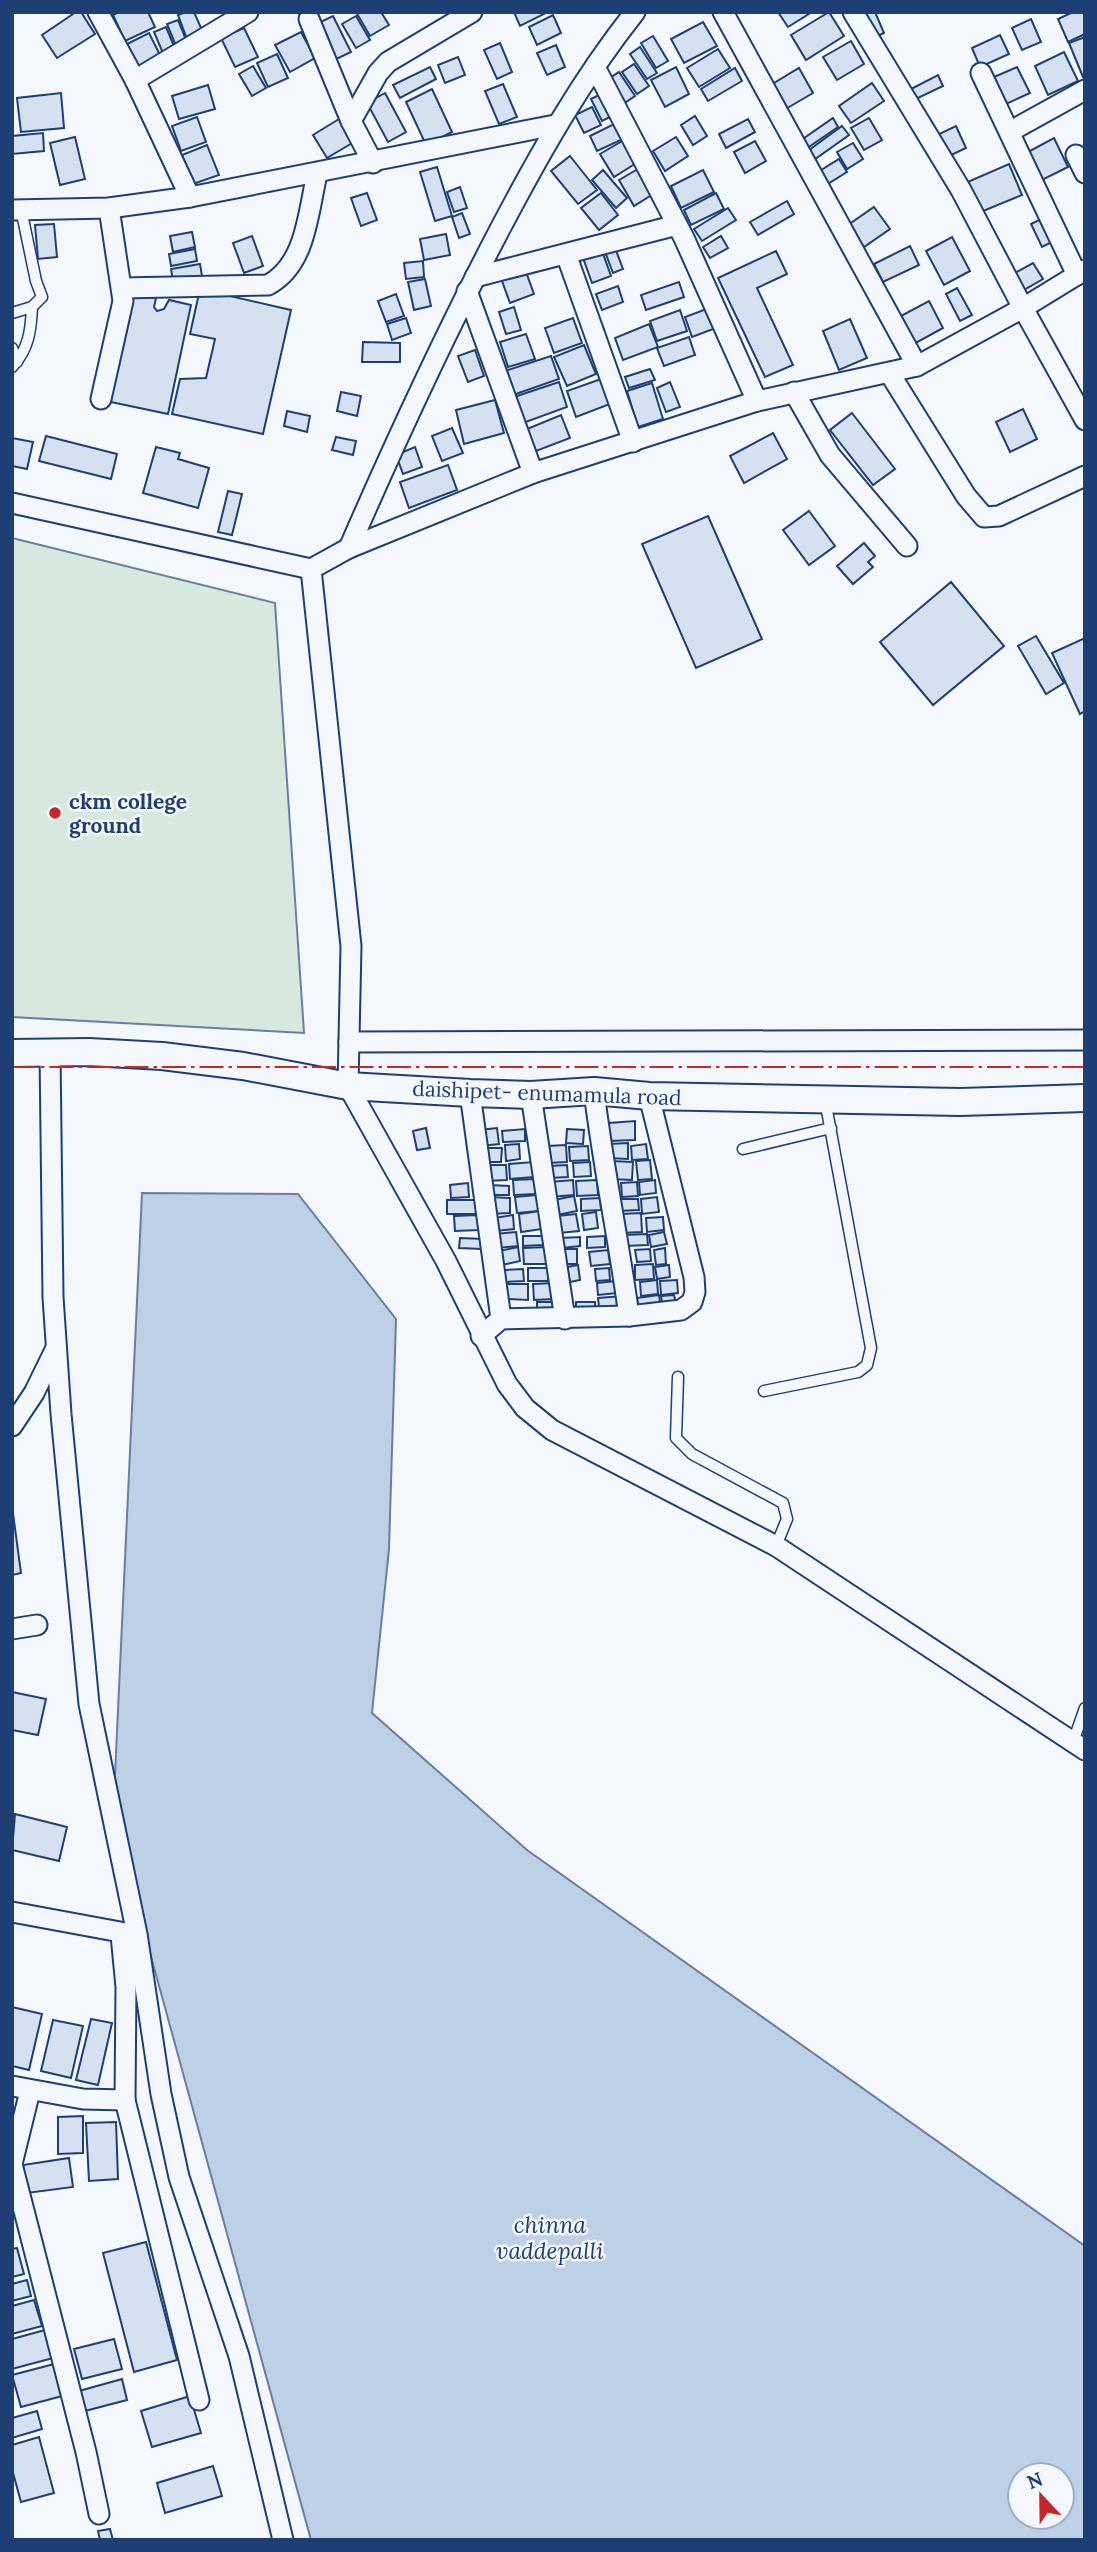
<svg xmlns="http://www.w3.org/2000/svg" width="1097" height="2552" font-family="Lora,serif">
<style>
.green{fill:#d7e8df;stroke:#687fa3;stroke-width:2}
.water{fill:#bed0e5;stroke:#687fa3;stroke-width:2;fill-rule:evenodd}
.building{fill:#d5e0f0;stroke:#1d3f73;stroke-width:2}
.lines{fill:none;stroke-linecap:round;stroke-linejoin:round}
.lane-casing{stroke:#1d3f73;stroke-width:13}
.street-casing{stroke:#1d3f73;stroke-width:23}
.secondary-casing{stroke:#1d3f73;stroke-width:30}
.lane{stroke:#f4f7fb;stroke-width:10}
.street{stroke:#f4f7fb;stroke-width:19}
.secondary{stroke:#f4f7fb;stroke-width:26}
.power{stroke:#c62828;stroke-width:2;stroke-dasharray:24 5 3.5 5;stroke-linecap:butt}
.poi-dot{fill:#c62828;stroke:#f4f7fb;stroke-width:2.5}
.labels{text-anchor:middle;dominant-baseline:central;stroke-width:5;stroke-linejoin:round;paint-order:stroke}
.poi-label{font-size:21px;font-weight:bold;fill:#1d3f73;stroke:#f4f7fb;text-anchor:start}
.street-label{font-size:21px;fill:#1d3f73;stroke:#f4f7fb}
.water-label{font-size:23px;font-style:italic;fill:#1d3f73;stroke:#f4f7fb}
</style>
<rect width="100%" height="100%" fill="#f4f7fb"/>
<polygon class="green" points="12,538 275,603 304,1033 12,1017"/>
<path class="water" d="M142 1193 298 1194 396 1319 389 1549 372 1713 527 1850 1085 2246V2540H311L113 1818ZM1020 2475H1062V2517H1020Z"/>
<g class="building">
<polygon points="76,12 81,12 95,34 57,58 42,35"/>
<polygon points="119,12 148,12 155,27 125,41 113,15"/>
<polygon points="186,12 194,12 205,37 189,44 178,15"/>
<polygon points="356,12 381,12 389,25 370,36"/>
<polygon points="514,12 546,12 546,13 520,26"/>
<polygon points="778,12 812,12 788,27"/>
<polygon points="829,12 844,36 806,60 791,35"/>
<polygon points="866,12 875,12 884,33 869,40 858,16"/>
<polygon points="1073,12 1085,12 1085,34 1068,42 1058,19"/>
<polygon points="553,15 561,33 537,45 529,27"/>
<polygon points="333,16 351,52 330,62 312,26"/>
<polygon points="356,16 370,40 356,48 342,24"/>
<polygon points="1031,19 1041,42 1022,50 1012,28"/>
<polygon points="178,20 189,47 178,51 167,24"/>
<polygon points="703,22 717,46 684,63 671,39"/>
<polygon points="166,27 177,53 165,58 154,32"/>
<polygon points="244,28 258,57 235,67 221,38"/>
<polygon points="301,32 315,58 290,72 275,45"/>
<polygon points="149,33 163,61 140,72 127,44"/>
<polygon points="1000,35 1009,54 980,67 972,48"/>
<polygon points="653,36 668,61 656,68 641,43"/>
<polygon points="1085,37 1085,76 1083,77 1069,43"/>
<polygon points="851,41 864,64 837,80 823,57"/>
<polygon points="500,43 512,72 497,79 484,50"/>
<polygon points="556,45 565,67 547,75 537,53"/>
<polygon points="640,47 657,73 647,79 630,54"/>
<polygon points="718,49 730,68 699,87 687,68"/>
<polygon points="1064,52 1078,81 1048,95 1035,66"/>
<polygon points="277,54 288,78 268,87 257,63"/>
<polygon points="458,57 465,75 445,83 438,65"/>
<polygon points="634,64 649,86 637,94 622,72"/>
<polygon points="253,66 266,88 252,96 239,74"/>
<polygon points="430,67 436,79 400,98 393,85"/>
<polygon points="676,67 689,94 665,107 651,80"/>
<polygon points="1017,67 1030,93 1006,104 994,77"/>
<polygon points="735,68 742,81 708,101 701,89"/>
<polygon points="799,68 813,93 784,110 769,86"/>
<polygon points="619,72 635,96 623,104 607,80"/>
<polygon points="938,75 943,86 916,99 911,89"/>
<polygon points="872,83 884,101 851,123 839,106"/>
<polygon points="503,84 517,117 499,124 485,91"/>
<polygon points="208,85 215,109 179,119 172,96"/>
<polygon points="432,89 452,132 426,145 406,102"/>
<polygon points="61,93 64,128 21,132 17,98"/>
<polygon points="385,93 406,132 388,142 367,103"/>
<polygon points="601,94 612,116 602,121 591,99"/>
<polygon points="592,107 601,125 584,133 575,115"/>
<polygon points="695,116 707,136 693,145 681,125"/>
<polygon points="197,117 206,142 181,151 172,126"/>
<polygon points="833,118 838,127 803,151 797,143"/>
<polygon points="869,118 882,140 864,150 851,128"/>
<polygon points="339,119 354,142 327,158 313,135"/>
<polygon points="748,119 755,132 726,148 719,134"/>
<polygon points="616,123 623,139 597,151 590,136"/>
<polygon points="842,126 849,135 811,162 805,153"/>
<polygon points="956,126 966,148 945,158 935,136"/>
<polygon points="43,133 44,151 12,154 12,136"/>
<polygon points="75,137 85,179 60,185 50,143"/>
<polygon points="676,137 688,156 665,171 653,151"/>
<polygon points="1054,138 1068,167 1040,181 1026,153"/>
<polygon points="624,140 638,162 614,177 600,154"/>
<polygon points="755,141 766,161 745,173 734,152"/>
<polygon points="853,143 863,159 847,169 837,152"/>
<polygon points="207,145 219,175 193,184 182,155"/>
<polygon points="570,156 597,190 578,204 551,171"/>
<polygon points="839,159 847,172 826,185 818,172"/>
<polygon points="1009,164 1022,195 976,214 963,184"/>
<polygon points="643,166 658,191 634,206 619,180"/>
<polygon points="437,167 452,216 435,221 420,172"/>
<polygon points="603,170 627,198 616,208 592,180"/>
<polygon points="703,170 714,192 681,208 671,186"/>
<polygon points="460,187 467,208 454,212 447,192"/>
<polygon points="367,193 377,220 361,226 351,198"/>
<polygon points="601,193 618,215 599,230 581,208"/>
<polygon points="716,193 724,209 691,225 684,210"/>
<polygon points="787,201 794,214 758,235 750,222"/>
<polygon points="874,207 890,229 864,247 848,225"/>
<polygon points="728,208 736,220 702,241 694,229"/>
<polygon points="462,213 470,234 459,238 452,217"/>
<polygon points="1043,218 1054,241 1042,247 1031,224"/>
<polygon points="54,224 57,257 38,259 35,225"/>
<polygon points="192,232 195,247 173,252 170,236"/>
<polygon points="446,234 450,255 424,260 420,239"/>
<polygon points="252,236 263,266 244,273 233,243"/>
<polygon points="721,236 728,248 710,258 703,247"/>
<polygon points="952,237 970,271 944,285 926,251"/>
<polygon points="614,245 623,269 613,273 604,249"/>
<polygon points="910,246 919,265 883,282 874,264"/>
<polygon points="601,248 611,276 592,283 582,255"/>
<polygon points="195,249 197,261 171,266 169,254"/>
<polygon points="776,251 787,274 757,288 793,365 765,377 718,278"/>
<polygon points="423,261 424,277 406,279 404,263"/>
<polygon points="1033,263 1043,279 1022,291 1013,274"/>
<polygon points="200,264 203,282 174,287 171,269"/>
<polygon points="526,272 534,294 510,303 502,281"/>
<polygon points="425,279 431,306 414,310 408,282"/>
<polygon points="679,282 684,297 646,310 641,295"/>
<polygon points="618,286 623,302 602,310 596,294"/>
<polygon points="957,288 972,315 960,321 946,294"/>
<polygon points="200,289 291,310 263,434 172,414 180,379 206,378 215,339 190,334"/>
<polygon points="130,293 156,298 154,307 157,311 164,309 169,300 191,305 168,414 106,401"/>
<polygon points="396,294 404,316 386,322 378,301"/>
<polygon points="929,301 943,328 914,344 899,317"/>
<polygon points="514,307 521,330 506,334 499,312"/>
<polygon points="709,308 716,328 692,337 685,317"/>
<polygon points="680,310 687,331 657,341 650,321"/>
<polygon points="406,318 411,333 392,340 387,324"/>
<polygon points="573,318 582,343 554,353 545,328"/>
<polygon points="850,319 867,358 839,370 823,331"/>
<polygon points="649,324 658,347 623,360 615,338"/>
<polygon points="526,334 535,359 508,367 500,342"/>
<polygon points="689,337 695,355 664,366 657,348"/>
<polygon points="363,342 400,343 400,362 362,362"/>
<polygon points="584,345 596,374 567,386 554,357"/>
<polygon points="475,350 484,376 468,382 458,356"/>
<polygon points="551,356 559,379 513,395 505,371"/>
<polygon points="650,369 655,380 629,388 625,377"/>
<polygon points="601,379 610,404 576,417 567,391"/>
<polygon points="559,382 567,407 523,423 514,397"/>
<polygon points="670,382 680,407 666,412 657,388"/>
<polygon points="652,383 663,419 638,427 627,391"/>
<polygon points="341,392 361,396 357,416 337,411"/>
<polygon points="495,400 504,433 464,444 456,410"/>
<polygon points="1023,409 1037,439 1010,452 996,422"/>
<polygon points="287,411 310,416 307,432 284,426"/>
<polygon points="852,413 895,469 873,485 830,430"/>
<polygon points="561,415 570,438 536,451 527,429"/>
<polygon points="452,428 463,453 442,461 432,436"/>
<polygon points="773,433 787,459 744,483 730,456"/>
<polygon points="46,436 117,454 111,479 39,461"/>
<polygon points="336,437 356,441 353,455 332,450"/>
<polygon points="12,438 33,442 27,469 12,466"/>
<polygon points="156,447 180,453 178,459 209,468 198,508 143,493"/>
<polygon points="415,447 422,467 403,474 396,455"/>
<polygon points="448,465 457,490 409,508 400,482"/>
<polygon points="228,491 242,494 232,535 218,532"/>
<polygon points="809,511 835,546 809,565 783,530"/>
<polygon points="708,516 762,639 696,668 642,544"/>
<polygon points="864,543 875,556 868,562 873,567 853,584 837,566"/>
<polygon points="951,582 1004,646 933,705 880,642"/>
<polygon points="1036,636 1064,683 1046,694 1018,646"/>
<polygon points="1085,638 1085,711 1080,714 1052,653"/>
<polygon points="635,1121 635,1140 609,1141 609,1123"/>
<polygon points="426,1128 430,1148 417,1150 413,1131"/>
<polygon points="497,1128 499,1144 481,1146 479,1130"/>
<polygon points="525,1129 525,1141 503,1142 502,1131"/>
<polygon points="567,1129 584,1130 583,1144 566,1143"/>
<polygon points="628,1143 628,1159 608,1158 608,1144"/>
<polygon points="519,1144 520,1159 506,1161 505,1145"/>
<polygon points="646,1144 648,1159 632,1160 631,1146"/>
<polygon points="566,1145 567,1162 547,1163 547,1146"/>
<polygon points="588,1146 589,1160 570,1161 569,1147"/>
<polygon points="484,1148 502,1148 501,1162 484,1162"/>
<polygon points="650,1160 652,1179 638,1180 636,1161"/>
<polygon points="610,1161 633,1162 632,1180 610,1179"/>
<polygon points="533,1162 534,1177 510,1179 509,1164"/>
<polygon points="590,1162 591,1176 574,1177 573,1163"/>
<polygon points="485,1165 506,1165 507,1180 486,1181"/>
<polygon points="567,1165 568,1177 550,1178 549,1166"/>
<polygon points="535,1179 535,1194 514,1195 513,1180"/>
<polygon points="573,1180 574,1195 550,1197 550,1182"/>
<polygon points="597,1180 598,1195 577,1196 576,1181"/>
<polygon points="655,1180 656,1193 640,1195 639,1182"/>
<polygon points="637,1182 638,1196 622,1197 621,1183"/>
<polygon points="468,1183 469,1197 451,1198 450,1185"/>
<polygon points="489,1185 509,1186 509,1195 489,1195"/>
<polygon points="537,1195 539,1211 517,1213 515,1197"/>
<polygon points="574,1196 577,1211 557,1215 554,1200"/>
<polygon points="488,1197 510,1198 510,1213 488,1214"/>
<polygon points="657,1197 659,1212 642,1214 641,1199"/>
<polygon points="600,1198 601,1210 581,1211 581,1199"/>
<polygon points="618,1199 638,1199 639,1210 618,1211"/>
<rect x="447" y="1200" width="30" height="14"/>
<polygon points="540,1211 542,1229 521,1232 519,1214"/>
<polygon points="596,1212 598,1228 584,1230 582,1214"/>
<polygon points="641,1213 642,1232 621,1233 620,1214"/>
<polygon points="576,1214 579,1231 559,1233 557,1216"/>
<polygon points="478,1215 479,1230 455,1231 454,1216"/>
<polygon points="513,1215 514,1229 496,1231 494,1218"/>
<polygon points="663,1217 664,1230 647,1232 646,1218"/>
<polygon points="516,1232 518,1246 497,1248 496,1234"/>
<polygon points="664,1232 667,1244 651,1247 649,1235"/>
<polygon points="647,1234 648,1245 625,1246 624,1235"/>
<polygon points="523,1236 543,1236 543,1245 523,1246"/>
<polygon points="605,1236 605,1247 587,1248 587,1237"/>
<polygon points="580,1237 580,1246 562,1248 561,1238"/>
<polygon points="460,1238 483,1239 482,1249 459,1248"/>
<polygon points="518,1247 520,1261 502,1265 499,1251"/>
<polygon points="547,1247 548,1264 524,1264 523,1248"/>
<polygon points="665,1248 666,1264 656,1265 654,1250"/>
<rect x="565" y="1249" width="12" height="15"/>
<polygon points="650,1249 651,1261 637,1262 635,1250"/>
<polygon points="608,1250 610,1264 591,1266 589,1252"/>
<polygon points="653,1264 654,1279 635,1280 635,1265"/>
<polygon points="578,1265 580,1280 570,1282 567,1267"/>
<polygon points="669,1265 670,1277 657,1279 655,1267"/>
<rect x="528" y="1268" width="20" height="13"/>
<polygon points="609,1268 610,1280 596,1281 595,1269"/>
<polygon points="523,1269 524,1281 504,1282 504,1270"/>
<polygon points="657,1280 658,1294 641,1296 640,1282"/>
<polygon points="677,1280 678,1293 661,1295 660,1281"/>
<polygon points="616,1281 617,1293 598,1295 597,1283"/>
<polygon points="554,1283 555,1299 534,1300 533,1284"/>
<polygon points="507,1284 528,1284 528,1300 507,1299"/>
<polygon points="659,1295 661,1311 639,1314 637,1298"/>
<polygon points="674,1295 677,1307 663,1309 661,1296"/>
<polygon points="623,1296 625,1315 600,1317 598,1298"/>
<rect x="537" y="1302" width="20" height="13"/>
<rect x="576" y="1302" width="19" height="12"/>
<polygon points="12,1506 21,1573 12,1575"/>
<polygon points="12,1692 46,1699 38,1735 12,1730"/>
<polygon points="15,1814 67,1827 59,1861 12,1850"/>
<polygon points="12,2007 42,2014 29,2070 12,2066"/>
<polygon points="91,2019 112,2023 98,2085 76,2080"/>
<polygon points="53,2020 83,2026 71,2078 41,2071"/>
<polygon points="83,2116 83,2153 58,2154 58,2117"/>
<polygon points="116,2122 118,2179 89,2181 86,2123"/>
<polygon points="69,2158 73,2187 27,2193 23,2165"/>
<polygon points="146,2242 177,2360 134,2372 103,2253"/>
<polygon points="17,2248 24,2274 12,2277 12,2249"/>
<polygon points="27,2280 31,2296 12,2301 12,2284"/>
<polygon points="34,2300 42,2326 12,2334 12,2306"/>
<polygon points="45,2330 53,2358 12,2369 12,2339"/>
<polygon points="114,2339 122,2369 82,2379 74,2349"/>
<polygon points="58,2363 66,2395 21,2407 12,2375"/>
<polygon points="122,2379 127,2400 85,2411 79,2391"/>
<polygon points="190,2396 201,2433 152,2447 141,2411"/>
<polygon points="37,2411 42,2429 12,2438 12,2418"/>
<polygon points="39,2437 54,2493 21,2502 12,2469 12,2445"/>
<polygon points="213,2466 222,2496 165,2513 157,2483"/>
<polygon points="110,2529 113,2540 100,2540 98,2531"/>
</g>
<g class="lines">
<defs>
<g id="lane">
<polyline points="12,313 32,307 42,297 36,281 21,209"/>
<polyline points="12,348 17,362"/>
<path d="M12 367C29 349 31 330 32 307"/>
<polyline points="743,1149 831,1128"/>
<polyline points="678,1377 676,1438 692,1454 783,1503 787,1519 776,1546"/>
<polyline points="764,1391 858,1372 867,1365 871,1348 825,1100"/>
<polyline points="1073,1742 1085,1708"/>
</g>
<g id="street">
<polyline points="98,12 135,80 190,197"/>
<polyline points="723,12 917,366"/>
<polyline points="309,19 351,121 373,163"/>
<polyline points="595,67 684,238 757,401"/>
<polyline points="981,73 1077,275"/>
<polyline points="135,80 248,12"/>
<polyline points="351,121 378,73 388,62 472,12"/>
<polyline points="1011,131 1085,90"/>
<polyline points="1076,155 1085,173"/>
<polyline points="12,210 109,208 190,197 555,125"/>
<polyline points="566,254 633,442"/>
<polyline points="1085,270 1023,308 1085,420"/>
<polyline points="475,277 677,225"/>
<path d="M122 288 268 285C306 265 308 213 317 174"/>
<polyline points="467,291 533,473"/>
<polyline points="890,374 966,496 984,517 999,516 1085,476"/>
<polyline points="794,392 830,455 907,546"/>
<polyline points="101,399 123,301 109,208"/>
<polyline points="12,503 311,569 349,548 533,473 757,401 917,366 1023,308 961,190 853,12"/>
<path d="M349 548C396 440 445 334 500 229 540 153 581 80 635 12"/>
<polyline points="311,569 351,946 348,1086 446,1261 507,1384 525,1408 552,1430 776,1546 1085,1750"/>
<polyline points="349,1042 1085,1040"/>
<polyline points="50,1052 53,1297 61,1414 89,1704 137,1934 161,2094 179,2177 239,2356 283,2540"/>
<path d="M594 1091C603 1167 619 1241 629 1316"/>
<polyline points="470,1093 501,1319"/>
<polyline points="531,1095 565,1319"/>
<polyline points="481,1336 501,1319 629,1316 681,1310 692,1302 695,1292 694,1277 649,1096"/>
<polyline points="12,1426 34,1393 56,1348"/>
<polyline points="12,1629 37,1625"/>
<polyline points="12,1912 131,1934"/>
<polyline points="121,1935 126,1987 125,2100 199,2400"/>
<polyline points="12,2086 83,2099 125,2100"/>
<polyline points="30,2091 12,2164 86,2452 99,2514"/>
</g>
<polyline id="secondary" points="12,1053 89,1052 162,1056 243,1066 348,1086 470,1093 531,1095 594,1091 649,1096 960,1102 1085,1098"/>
</defs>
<use href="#lane" class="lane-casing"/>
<use href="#street" class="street-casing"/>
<use href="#secondary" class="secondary-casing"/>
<use href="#lane" class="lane"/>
<use href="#street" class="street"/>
<use href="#secondary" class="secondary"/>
<polyline class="power" points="12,1067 1085,1067"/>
</g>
<circle class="poi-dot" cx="55" cy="813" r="7"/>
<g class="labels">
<g class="poi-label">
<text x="69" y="801">ckm college<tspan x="69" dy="24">ground</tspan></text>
</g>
<g class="street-label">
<text transform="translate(547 1093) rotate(2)">daishipet- enumamula road</text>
</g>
<g class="water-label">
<text x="550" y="2224">chinna<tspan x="550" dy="26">vaddepalli</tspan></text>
</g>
</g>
<rect width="1097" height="2552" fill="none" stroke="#1d3f73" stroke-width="28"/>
<g transform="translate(1041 2496) rotate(338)"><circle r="33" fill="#f4f7fb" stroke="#9eadc5" stroke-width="2"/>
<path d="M0-5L12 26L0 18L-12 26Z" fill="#c62828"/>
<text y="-10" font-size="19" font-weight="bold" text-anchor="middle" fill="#1d3f73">N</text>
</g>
</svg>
